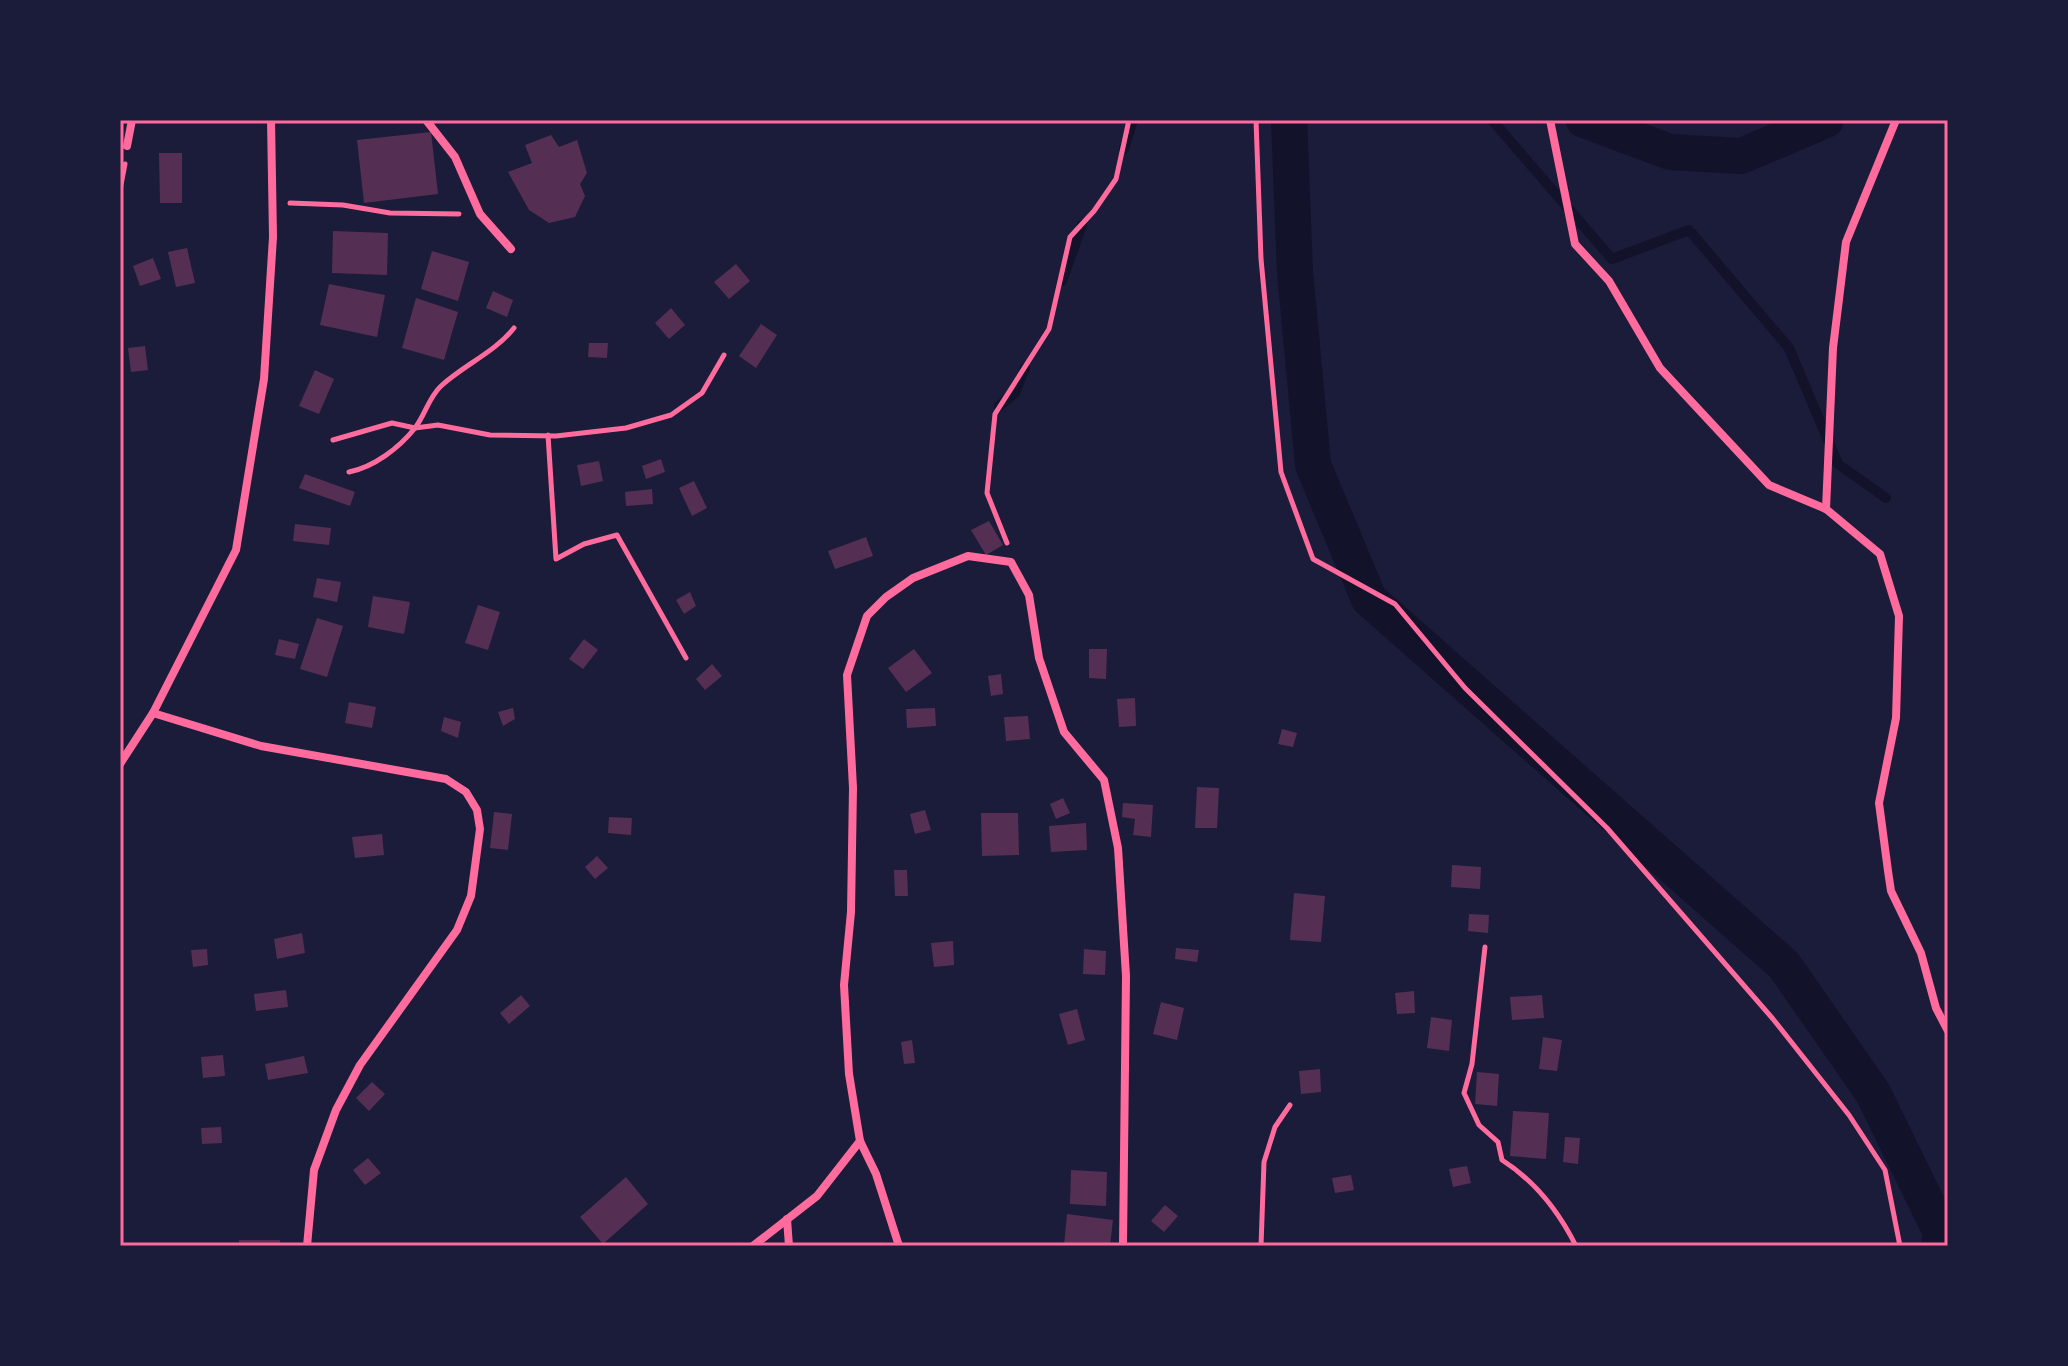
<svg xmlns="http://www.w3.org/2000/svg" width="2068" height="1366" font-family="Quicksand,sans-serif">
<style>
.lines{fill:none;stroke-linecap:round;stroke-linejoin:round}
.stream{stroke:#12122b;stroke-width:10}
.canal{stroke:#12122b;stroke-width:36}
.building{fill:#542f53}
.path{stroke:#ff6b9d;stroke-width:5}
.minor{stroke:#ff6b9d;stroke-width:8}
.neatline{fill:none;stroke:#ff6b9d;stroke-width:3}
</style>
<rect width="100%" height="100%" fill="#1b1b3a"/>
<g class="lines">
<g class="stream">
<polyline points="1492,120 1612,259 1689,230 1789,348 1838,464 1886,498"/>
<polyline points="1124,149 1133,120"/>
<polyline points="1062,281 1082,225"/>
<polyline points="999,406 1015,393 1025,368"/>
</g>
<g class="canal">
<polyline points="1289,120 1295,272 1313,465 1369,599 1784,965 1873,1093 1941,1232 1939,1246"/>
<polyline points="1584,120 1670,152 1741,156 1826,120"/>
</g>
</g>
<g class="building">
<polygon points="431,132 438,194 364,203 357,140"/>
<polygon points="551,135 559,147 577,140 587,173 580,184 585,196 575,217 549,223 529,210 508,172 532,163 525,145"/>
<polygon points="159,153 182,153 182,203 160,203"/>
<polygon points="333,231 388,233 387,275 332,273"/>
<polygon points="187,248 195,283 176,287 168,252"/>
<polygon points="432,251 469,262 458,301 421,289"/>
<polygon points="153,258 161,279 140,286 133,266"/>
<polygon points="736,264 750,281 729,299 714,282"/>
<polygon points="329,284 385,295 377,337 320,325"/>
<polygon points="493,291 513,300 507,317 486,308"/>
<polygon points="416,298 458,312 444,360 402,348"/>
<polygon points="671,308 685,325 669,339 655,323"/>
<polygon points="761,324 777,335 756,368 739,356"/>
<polygon points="589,343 608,343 607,358 588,357"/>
<polygon points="145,346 148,370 131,372 128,348"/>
<polygon points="315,370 334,379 319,414 299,406"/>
<polygon points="661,459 665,472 646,479 642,466"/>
<polygon points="599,461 603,481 581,486 577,465"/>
<polygon points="305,474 355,492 350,506 299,488"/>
<polygon points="694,481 707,508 692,516 679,488"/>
<polygon points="652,489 653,504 626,506 625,492"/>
<polygon points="989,521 1003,545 986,555 971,530"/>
<polygon points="295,524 331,528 329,545 293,541"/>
<polygon points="866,537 873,556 835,569 828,551"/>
<polygon points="317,578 341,582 337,602 313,597"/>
<polygon points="690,592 696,606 684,614 676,600"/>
<polygon points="373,596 410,602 404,634 368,627"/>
<polygon points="478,605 500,612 488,650 465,643"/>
<polygon points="317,618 343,626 327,677 300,669"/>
<polygon points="279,639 299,644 295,659 275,655"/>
<polygon points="584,639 598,650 583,669 569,659"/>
<polygon points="914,649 932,673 906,692 888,668"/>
<polygon points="1089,649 1107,649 1106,679 1089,678"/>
<polygon points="712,664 722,676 705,690 696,679"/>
<polygon points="1001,674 1003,694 991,696 988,676"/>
<polygon points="1135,698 1136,726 1119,727 1117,699"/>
<polygon points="349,702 376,707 372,728 345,723"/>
<polygon points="513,708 515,719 503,726 498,712"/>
<polygon points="935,708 936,726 907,728 906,709"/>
<polygon points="1028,716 1030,739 1006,741 1004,717"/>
<polygon points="444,717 461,722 458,738 441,731"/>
<polygon points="1282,729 1297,733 1293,747 1278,744"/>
<polygon points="1197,787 1219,788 1217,828 1195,828"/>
<polygon points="1063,798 1070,813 1056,819 1050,804"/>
<polygon points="1123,803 1153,805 1151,837 1133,835 1135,819 1122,817"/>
<polygon points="925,810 931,830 915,834 910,814"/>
<polygon points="494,812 512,814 508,850 490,848"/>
<polygon points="981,813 1018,813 1019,855 982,856"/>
<polygon points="609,817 632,818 631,835 608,833"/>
<polygon points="1086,823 1087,850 1051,852 1049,826"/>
<polygon points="382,834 384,855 355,858 352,837"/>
<polygon points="597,856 608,868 595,879 585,867"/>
<polygon points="1452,865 1481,867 1480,889 1451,887"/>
<polygon points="894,870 907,870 908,896 895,896"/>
<polygon points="1294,893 1325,896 1321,942 1290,940"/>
<polygon points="1469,914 1489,915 1488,933 1468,931"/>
<polygon points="302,933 305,953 277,959 274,939"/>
<polygon points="953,941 954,965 934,967 931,943"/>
<polygon points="1176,948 1199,950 1197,962 1175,959"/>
<polygon points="207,949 208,965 193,967 191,950"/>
<polygon points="1084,949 1106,951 1105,975 1083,974"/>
<polygon points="286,990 288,1007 256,1011 254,994"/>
<polygon points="1414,991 1415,1013 1397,1014 1395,993"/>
<polygon points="521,995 530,1006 509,1024 500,1013"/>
<polygon points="1542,995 1544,1018 1512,1020 1510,997"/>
<polygon points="1161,1002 1184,1008 1177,1040 1153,1034"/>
<polygon points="1077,1009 1085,1040 1068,1045 1059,1014"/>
<polygon points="1431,1017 1452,1020 1449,1051 1427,1048"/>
<polygon points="1543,1037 1562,1040 1557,1071 1539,1069"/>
<polygon points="912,1040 915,1063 904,1064 901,1042"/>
<polygon points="223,1055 225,1076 203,1078 201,1057"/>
<polygon points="304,1056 308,1073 268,1080 265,1064"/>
<polygon points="1320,1069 1321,1092 1301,1094 1299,1071"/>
<polygon points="1477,1072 1499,1074 1497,1106 1475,1104"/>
<polygon points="372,1082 385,1094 369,1111 356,1098"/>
<polygon points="1513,1111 1549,1113 1546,1159 1510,1156"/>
<polygon points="221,1127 222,1143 202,1144 201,1128"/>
<polygon points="1565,1137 1580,1138 1578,1164 1563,1162"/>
<polygon points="368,1158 381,1173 365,1185 353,1170"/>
<polygon points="1467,1166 1471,1183 1453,1187 1449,1169"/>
<polygon points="1071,1170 1107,1172 1106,1206 1070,1204"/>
<polygon points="1351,1175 1354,1190 1335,1193 1332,1178"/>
<polygon points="626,1177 648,1204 603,1244 580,1217"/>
<polygon points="1165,1205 1178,1216 1164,1232 1151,1221"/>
<polygon points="1067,1214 1113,1220 1110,1246 1064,1245"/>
<rect x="239" y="1240" width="41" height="6"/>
</g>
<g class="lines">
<g class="path">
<polyline points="1256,120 1261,259 1281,472 1313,559 1395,604 1465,688 1607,828 1773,1019 1849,1115 1885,1170 1900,1246"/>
<polyline points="120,190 125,164"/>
<polyline points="290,203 343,205 390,213 459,214"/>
<polyline points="548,435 556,559 584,544 617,535 686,658"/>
<polyline points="333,440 392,423 415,428 438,425 490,435 556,436 626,428 671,415 702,393 724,355"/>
<path d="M349 472C374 467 399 448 415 428 425 415 429 397 441 386 465 364 494 353 514 328"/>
<polyline points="1007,543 987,493 995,414 1049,329 1070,237 1094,211 1116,179 1129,120"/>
<path d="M1485 947 1472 1064 1464 1093 1479 1125 1498 1142 1502 1160C1535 1181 1558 1210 1576 1246"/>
<polyline points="1261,1246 1264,1162 1275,1127 1290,1105"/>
</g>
<g class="minor">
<polyline points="426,120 455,157 480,214 511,249"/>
<polyline points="1550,120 1575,244 1609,281 1660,368 1769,485 1826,509 1880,554 1899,616 1896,718 1879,803 1888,871 1891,891 1921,953 1936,1008 1948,1031"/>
<polyline points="127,146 132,120"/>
<polyline points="1826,509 1833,348 1846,242 1896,120"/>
<polyline points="153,713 261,746 446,779 466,792 477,810 480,829 471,896 457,930 360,1065 336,1110 314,1170 307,1246"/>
<polyline points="120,764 153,713 236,550 264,379 273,237 271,120"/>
<polyline points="787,1219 789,1246"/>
<polyline points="753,1246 817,1196 860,1141"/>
<polyline points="899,1246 876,1174 860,1141 849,1074 844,985 851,912 853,788 847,675 867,616 886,597 913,578 968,556 1011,562 1029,595 1039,658 1064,732 1104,780 1118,848 1126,976 1123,1246"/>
</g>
</g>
<rect width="2068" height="1366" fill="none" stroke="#1b1b3a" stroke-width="244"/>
<rect x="122" y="122" width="1824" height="1122" class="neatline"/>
</svg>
